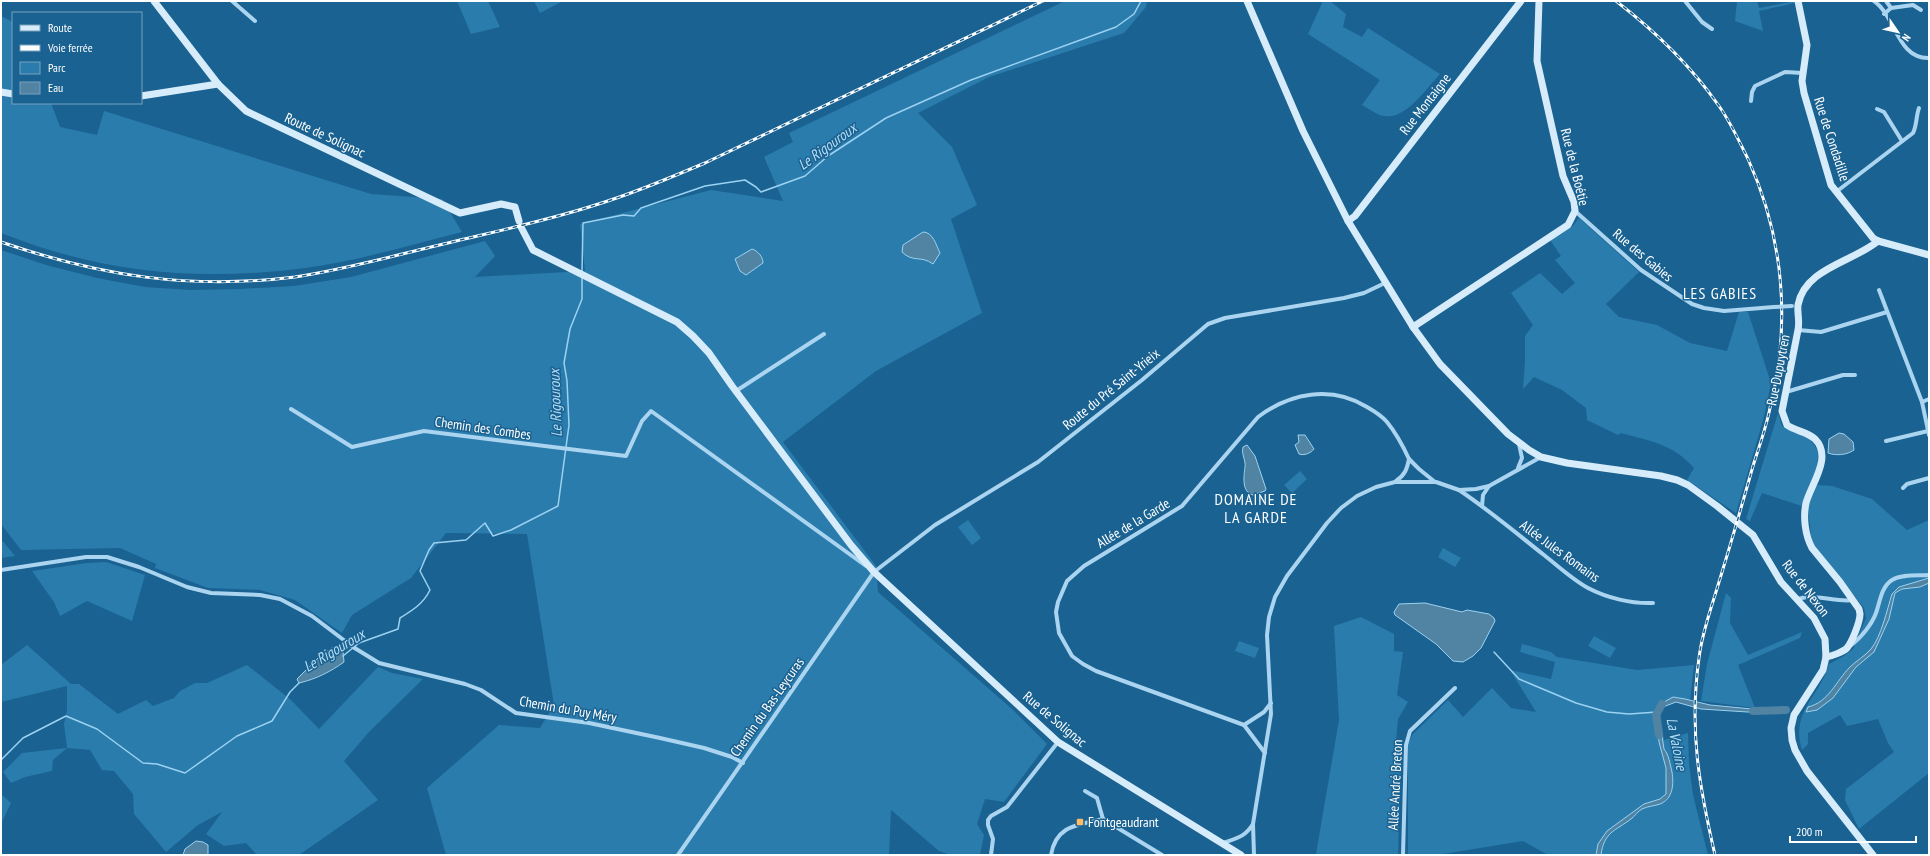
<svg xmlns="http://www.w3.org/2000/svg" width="1930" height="856" font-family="'PT Sans Narrow',sans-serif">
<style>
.green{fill:#2a7cad}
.water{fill:#5183a3;stroke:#9cd2f1}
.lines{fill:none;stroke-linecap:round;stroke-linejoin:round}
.stream{stroke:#9cd2f1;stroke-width:1.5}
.river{stroke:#5183a3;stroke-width:8}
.street{stroke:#aad4ef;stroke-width:4}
.secondary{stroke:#d7ecfa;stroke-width:7}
.rail-casing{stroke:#fff;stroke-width:3}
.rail{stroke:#1a6291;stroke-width:1.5;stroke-dasharray:4.5;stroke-linecap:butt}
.street-bridge{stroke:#aad4ef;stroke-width:4}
.poi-dot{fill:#ffba67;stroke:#1a6291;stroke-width:1.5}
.labels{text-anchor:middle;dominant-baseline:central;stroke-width:3;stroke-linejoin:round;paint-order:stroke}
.street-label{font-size:14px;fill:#fff;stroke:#1a6291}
.poi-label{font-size:14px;fill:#fff;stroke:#1a6291;text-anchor:start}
.water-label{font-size:15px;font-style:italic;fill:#b6def6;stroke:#1a6291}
.quarter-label{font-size:16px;letter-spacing:1px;fill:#fff;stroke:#1a6291}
</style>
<rect width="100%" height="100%" fill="#1a6291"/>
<g class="green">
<polygon points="457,1 488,1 500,27 471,34"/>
<polygon points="534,1 563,1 540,13"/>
<polygon points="1065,1 1147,1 1146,7 1124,33 989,77 918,113 952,147 977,205 951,219 982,313 876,371 783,442 876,566 878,592 1012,709 1047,744 1004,802 985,799 977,824 984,835 980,855 951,855 939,851 891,810 889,855 446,855 427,788 499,725 540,728 554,705 527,534 446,533 411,578 352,615 342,633 295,600 260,590 208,588 155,568 156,564 120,548 21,550 1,524 1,250 46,265 97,278 145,287 190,290 240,289 294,286 351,277 485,241 495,256 475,277 585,271 580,224 711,190 783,201 764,157 793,142 789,133"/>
<path d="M1323 1H1330L1346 14 1343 27 1362 37 1368 28 1440 74C1428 87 1408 115 1391 116 1380 118 1371 110 1362 105L1380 80 1308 34Z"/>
<polygon points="1737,1 1757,1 1759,8 1795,1 1795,3 1759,11 1763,31 1735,21"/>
<path d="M1 16 13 22V103H51L60 127 97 135 104 111 371 194 442 199 462 232C410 245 358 261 305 268 221 279 135 276 53 251 35 246 18 239 1 233Z"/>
<path d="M1579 218 1639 272 1606 304 1619 317 1657 325 1690 343 1727 351 1739 312H1748L1771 383 1764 417 1736 513 1687 480 1694 468C1673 444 1650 441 1621 433L1618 435 1587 420 1586 408 1562 390 1534 377 1523 389 1525 362V336L1533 325 1511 293 1540 273 1562 294 1575 283 1555 260 1561 256 1550 240 1572 227Z"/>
<path d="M1778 413 1782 426 1810 439 1818 451 1817 485 1832 486 1872 499 1907 530 1929 520V773L1859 829 1845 800 1846 789 1894 752 1888 743 1878 719 1847 726 1840 715 1808 733V744L1802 750C1790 711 1820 697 1829 664L1844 656 1853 649 1866 618 1864 608 1812 544 1808 508 1762 493 1750 521 1746 519Z"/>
<polygon points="1300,471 1307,479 1292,493 1284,485"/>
<polygon points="968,520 981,538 972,545 958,527"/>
<polygon points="1,539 15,556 1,558"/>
<polygon points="1443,548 1461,558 1455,567 1438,557"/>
<polygon points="106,562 145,575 132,621 87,601 60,616 54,602 32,571 87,563"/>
<polygon points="1726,593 1731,598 1730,623 1748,655 1802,632 1800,638 1738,665 1755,708 1701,701 1707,664"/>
<polygon points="1361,617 1394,634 1394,651 1403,652 1397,695 1408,702 1398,719 1396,742 1401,762 1398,855 1316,854 1339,720 1334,626"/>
<polygon points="1594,636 1616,648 1610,658 1588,646"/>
<polygon points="1239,641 1259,648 1255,658 1235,651"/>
<polygon points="1522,644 1551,652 1557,657 1637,670 1694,665 1690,701 1673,700 1660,710 1664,740 1688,733 1689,764 1693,795 1708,855 1548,855 1523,841 1437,855 1408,855 1408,743 1413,734 1448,700 1463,717 1492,688 1511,708 1536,712 1510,670 1551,679 1555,662 1520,652"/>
<polygon points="27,645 71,684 79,684 118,714 146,700 153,706 174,698 180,691 195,683 207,683 247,665 291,700 319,729 378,667 392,673 423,679 369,732 344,761 378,800 299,855 257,855 246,843 224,846 206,834 222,812 198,825 166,852 134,814 133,794 114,771 102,770 90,750 67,748 53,760 52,771 25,777 11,783 3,772 22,753 67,748 64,724 67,710 67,686 1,702 1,665"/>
<polygon points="1,794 11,803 1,824"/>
</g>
<g class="water">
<path d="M923 232C933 232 936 245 940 253L933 264C921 255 913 263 902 252L903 245Z"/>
<path d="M752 249C758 251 763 257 763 263L746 275 740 271 735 259Z"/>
<path d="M1839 433 1844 434 1853 442 1854 450C1847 455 1836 456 1828 453L1829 439Z"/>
<path d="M1298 435H1305L1314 449C1311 453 1304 456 1299 454L1295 445 1299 442Z"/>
<path d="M1247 445 1255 456 1266 489 1265 491 1253 495C1241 492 1244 475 1245 467 1246 460 1241 454 1243 447Z"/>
<path d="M1929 578V583L1920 587 1902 589 1895 593 1889 619 1874 652 1856 667 1833 698 1817 710 1806 712 1808 707C1829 702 1836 681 1850 667 1856 661 1865 656 1871 649 1881 637 1887 610 1892 594L1899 587Z"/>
<polygon points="1425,603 1462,612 1467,610 1489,614 1494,618 1495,621 1481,648 1473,656 1463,662 1453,661 1436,644 1395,615 1394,612 1399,604"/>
<path d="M332 648 343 651 344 662C330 672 316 679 299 683L297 679 319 657Z"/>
<path d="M1673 697 1685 699 1710 705 1763 710V713L1701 709 1676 702 1663 707 1659 712V716L1664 749C1669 755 1670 764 1672 772 1674 784 1673 799 1660 804 1655 806 1648 806 1642 809 1638 811 1635 816 1631 819 1615 831 1604 832 1601 855H1596L1598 844 1607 831 1644 804 1660 799 1666 794V768L1659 742 1657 710 1664 702Z"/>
<polygon points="196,841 203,842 208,845 208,855 183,855 185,849"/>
</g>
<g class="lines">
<g class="stream">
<polyline points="582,271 583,223 623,215 634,216 641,208 705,186 745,180 756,187 761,192 805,176 828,156 886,118 971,80 1116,27 1134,14 1141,1"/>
<polyline points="1494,652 1519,679 1576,703 1607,712 1629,714 1657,712"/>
<path d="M343 656 359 643 398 629 400 618C413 610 423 604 430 590L420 571 429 550 434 543 466 540 485 523 493 536 511 530 558 506 569 425 567 381 564 363 570 329 582 299V277"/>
<polyline points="1,760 23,738 66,716 97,729 143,763 157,764 185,773 237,736 272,721 290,692 299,683"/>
</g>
<g class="river">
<polyline points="1753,711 1786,710"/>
<polyline points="1659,735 1656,715 1662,704"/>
</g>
<g class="street">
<polyline points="232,1 255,21"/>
<polyline points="1685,1 1702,22 1712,29"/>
<path d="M1874 1C1896 16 1897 59 1929 58"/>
<polyline points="1891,8 1913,5 1921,10"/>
<polyline points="1884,14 1891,8 1886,1"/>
<polyline points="1751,101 1752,92 1755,86 1785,72 1803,73"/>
<polyline points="1877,109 1884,112 1902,141"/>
<path d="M1836 192 1913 133C1917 125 1916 116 1919 108"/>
<polyline points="1575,211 1641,270 1692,304 1704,308 1724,311 1774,307"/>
<polyline points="1879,290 1922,402 1929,435"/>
<polyline points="1798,330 1821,332 1887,312"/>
<polyline points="736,391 824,334"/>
<polyline points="1786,392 1843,375 1855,375"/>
<polyline points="1922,402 1929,399"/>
<polyline points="291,409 352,447 424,431 626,456 642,421 651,411 866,566"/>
<polyline points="1886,441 1928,431"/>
<polyline points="1518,468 1522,458 1519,444"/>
<path d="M1396 481C1405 475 1407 469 1409 459L1419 469 1435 482"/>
<polyline points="1903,488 1907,484 1929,478"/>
<path d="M1459 490C1489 510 1516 533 1544 555 1558 566 1573 580 1588 588 1607 598 1632 604 1653 603"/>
<polyline points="1482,506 1483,495 1489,486"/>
<polyline points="1,570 86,557 107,557 139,567 187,587 211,593 260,595 280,599 312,616 353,647 379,663 465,684 481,690 516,713 589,723 660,738 704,748 732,757 743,763"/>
<path d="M1797 600C1810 592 1837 603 1853 600"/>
<path d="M1851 645C1861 638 1872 624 1876 613 1880 602 1881 587 1892 580 1902 574 1918 576 1929 575"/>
<path d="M1244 725 1096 671 1083 664 1072 656 1059 633 1056 612 1058 602 1067 581 1084 566 1182 506 1258 417C1290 393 1331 385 1367 407 1374 411 1382 416 1387 422 1396 433 1403 446 1409 459"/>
<polyline points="1265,753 1244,725 1264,712 1271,703"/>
<polyline points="1085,791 1097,798 1103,819"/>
<polyline points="1253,824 1271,714 1267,635 1269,617 1275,597 1287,576 1327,523 1341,508 1357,496 1376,487 1395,482 1436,482 1459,490 1476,489 1489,486 1541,457"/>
<path d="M1223 843C1237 838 1245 837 1253 824L1254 855"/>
<polyline points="678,855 874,572 935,525 1038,462 1142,380 1208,324 1225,318 1344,298 1364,293 1385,283"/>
<polyline points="991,855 993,839 988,825 988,820 991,816 1007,807 1058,742"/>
<path d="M1051 855C1056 825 1078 825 1103 819L1162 855"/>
<polyline points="1403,855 1406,745 1410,731 1455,688"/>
</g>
<g class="secondary">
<polyline points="154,1 218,84 246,111 460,213 501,204 515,207 519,221"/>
<polyline points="1247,1 1303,131 1348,221 1413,327 1440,364 1508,434 1529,450 1541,457 1567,463 1661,476 1677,480 1688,485 1717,506 1753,535 1781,582 1814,618 1825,639 1826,657 1823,670 1794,715 1791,728 1792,740 1795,750 1807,771 1873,855"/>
<polyline points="1798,1 1807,45 1802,81 1804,93 1831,185 1873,238 1878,241 1929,255"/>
<polyline points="1,92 13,94"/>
<polyline points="141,96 218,84"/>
<polyline points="1348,221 1355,216 1521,1"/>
<polyline points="521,227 533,250 677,322 693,336 709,353 732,386 851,545 874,572 1058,742 1241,855"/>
<polyline points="1413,327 1568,225 1575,211 1574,202 1563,176 1537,61 1539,1"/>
<path d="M1826 657C1832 656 1843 652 1847 648 1852 642 1860 622 1860 614L1859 609 1840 582 1812 548C1805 535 1803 517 1806 503 1811 484 1833 457 1815 439 1808 432 1795 431 1787 425L1782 411 1798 330C1800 321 1797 313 1798 305 1805 268 1853 262 1878 241"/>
</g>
<defs>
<g id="rail">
<path d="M1616 1C1655 31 1691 66 1719 106 1731 123 1739 141 1748 159 1784 238 1791 324 1770 408 1766 428 1759 447 1753 466 1742 505 1731 543 1719 582 1712 606 1702 632 1699 658 1689 729 1699 786 1715 855"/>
<path d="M1 242C100 276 190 290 295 277 348 269 400 254 452 242 498 231 544 221 589 207 629 195 667 179 705 163L1043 1"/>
</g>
</defs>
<use href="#rail" class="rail-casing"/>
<use href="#rail" class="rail"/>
<polyline class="street-bridge" points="1774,307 1792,306"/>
</g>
<rect class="poi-dot" x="1076" y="818" width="8" height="8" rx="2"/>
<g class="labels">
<g class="street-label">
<text transform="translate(1425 104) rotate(-52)">Rue Montaigne</text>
<text transform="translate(325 135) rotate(25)">Route de Solignac</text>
<text transform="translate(1832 139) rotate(72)">Rue de Condadille</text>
<text transform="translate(1575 167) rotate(76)">Rue de la Boétie</text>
<text transform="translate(1643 255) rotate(40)">Rue des Gabies</text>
<text transform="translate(1778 370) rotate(-79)">Rue Dupuytren</text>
<text transform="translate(1111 389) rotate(-39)">Route du Pré Saint-Yrieix</text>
<text transform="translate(483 428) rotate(8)">Chemin des Combes</text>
<text transform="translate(1133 523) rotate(-31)">Allée de la Garde</text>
<text transform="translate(1560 551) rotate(36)">Allée Jules Romains</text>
<text transform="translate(1806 588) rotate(52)">Rue de Nexon</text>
<text transform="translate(767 707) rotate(-55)">Chemin du Bas-Leycuras</text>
<text transform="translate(568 709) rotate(10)">Chemin du Puy Méry</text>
<text transform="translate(1055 719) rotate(40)">Rue de Solignac</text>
<text transform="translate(1395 785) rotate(-87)">Allée André Breton</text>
</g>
<g class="poi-label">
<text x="1088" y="822">Fontgeaudrant</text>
</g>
<g class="water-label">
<text transform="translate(827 146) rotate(-36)">Le Rigouroux</text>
<text transform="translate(555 403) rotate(-92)">Le Rigouroux</text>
<text transform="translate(334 650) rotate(-31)">Le Rigouroux</text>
<text transform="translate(1677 744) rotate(79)">La Valoine</text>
</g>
<g class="quarter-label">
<text x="1720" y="293">LES GABIES</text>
<text x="1256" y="499">DOMAINE DE<tspan x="1256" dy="18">LA GARDE</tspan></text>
</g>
</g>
<rect width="1930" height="856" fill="none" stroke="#ffffff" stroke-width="4"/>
<rect x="12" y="12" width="130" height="92" fill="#1a6291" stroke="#76a1bd"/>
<rect x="20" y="25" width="20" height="6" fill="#d7ecfa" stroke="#76a1bd"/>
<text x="48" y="32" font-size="12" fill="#ffffff">Route</text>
<rect x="20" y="45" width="20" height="6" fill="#ffffff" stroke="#76a1bd"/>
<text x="48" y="52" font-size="12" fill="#ffffff">Voie ferrée</text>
<rect x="20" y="62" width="20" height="12" fill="#2a7cad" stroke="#76a1bd"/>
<text x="48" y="72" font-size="12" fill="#ffffff">Parc</text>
<rect x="20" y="82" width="20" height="12" fill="#5183a3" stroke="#76a1bd"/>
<text x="48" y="92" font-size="12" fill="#ffffff">Eau</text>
<g transform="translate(1898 32) rotate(124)" stroke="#1a6291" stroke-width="3" paint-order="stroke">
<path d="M0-3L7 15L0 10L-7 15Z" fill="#ffffff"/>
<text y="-6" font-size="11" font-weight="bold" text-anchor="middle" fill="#ffffff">N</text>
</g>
<path d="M1790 836v6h126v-6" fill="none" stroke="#ffffff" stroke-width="2"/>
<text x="1796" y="836" font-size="12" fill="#ffffff" stroke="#1a6291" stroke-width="3" paint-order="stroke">200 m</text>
</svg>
